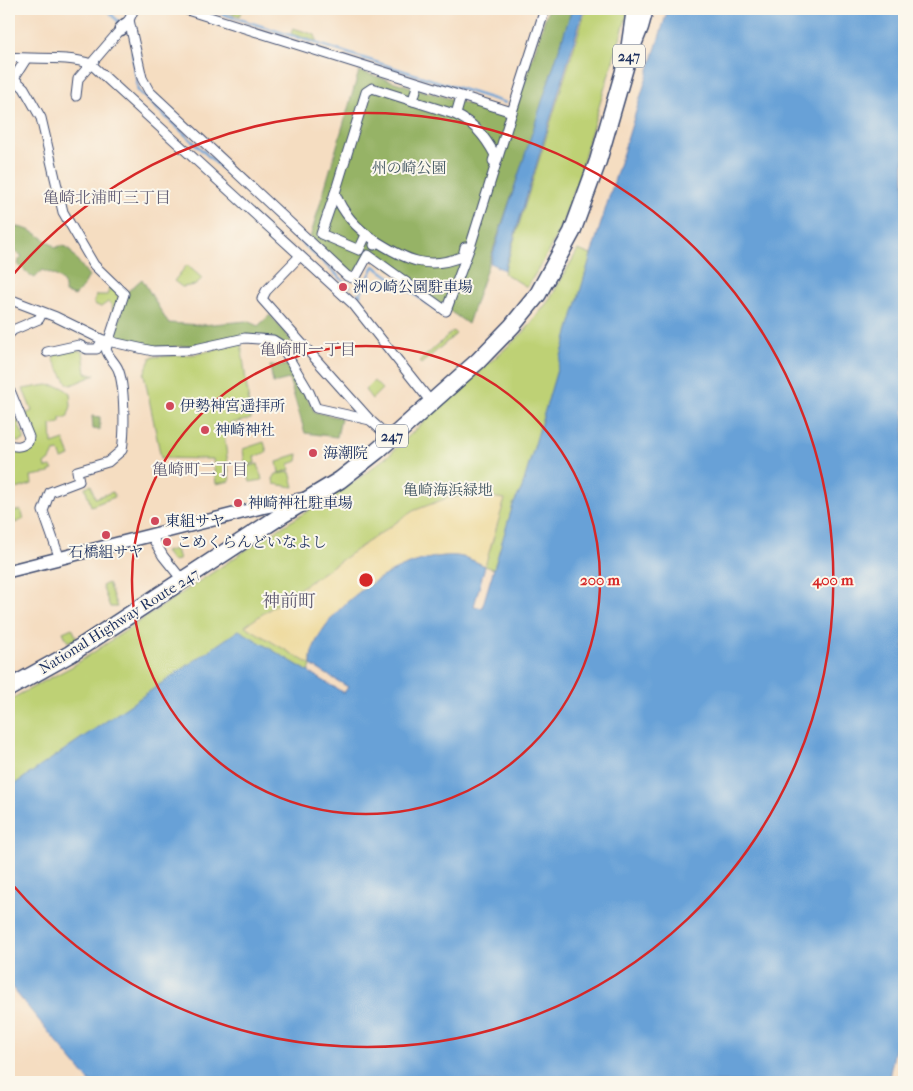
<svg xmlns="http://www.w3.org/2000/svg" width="913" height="1091" font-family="'IM FELL French Canon','Noto Serif JP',serif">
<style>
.green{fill:#bed174;stroke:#6c8069}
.forest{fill:#96b366;stroke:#587162}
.sand{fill:#eeda9e;stroke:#84847e}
.water{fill:#68a1d7;stroke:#42689a}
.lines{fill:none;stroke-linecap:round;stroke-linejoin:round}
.stream{stroke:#68a1d7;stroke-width:2.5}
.street-casing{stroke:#3c496d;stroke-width:11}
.secondary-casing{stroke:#3c496d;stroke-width:15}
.highway-casing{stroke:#3c496d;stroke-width:19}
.street{stroke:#fff;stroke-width:9}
.secondary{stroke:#fff;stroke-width:12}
.highway{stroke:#fff;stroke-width:16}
.ring{fill:none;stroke:#d62828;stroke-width:2.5}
.poi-dot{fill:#d1495b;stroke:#fbf7ec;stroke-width:2}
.labels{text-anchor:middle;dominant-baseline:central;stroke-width:4;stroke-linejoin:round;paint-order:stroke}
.shield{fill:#fbf7ec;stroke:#5e6b89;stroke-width:1}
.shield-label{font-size:14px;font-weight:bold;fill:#1b2f5e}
.park-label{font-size:15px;fill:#445864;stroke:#fbf7ec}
.poi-label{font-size:15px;fill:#1b2f5e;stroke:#fbf7ec;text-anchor:start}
.street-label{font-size:15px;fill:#1b2f5e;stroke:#fbf7ec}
.neighbourhood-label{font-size:16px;fill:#625e75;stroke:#fbf7ec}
.quarter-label{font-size:18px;fill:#625e75;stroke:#fbf7ec}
.centre{fill:#d62828;stroke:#fbf7ec;stroke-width:2.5}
.ring-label{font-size:15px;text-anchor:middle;font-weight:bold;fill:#d62828;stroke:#fbf7ec;stroke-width:4;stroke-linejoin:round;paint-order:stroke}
</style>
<rect width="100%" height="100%" fill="#fbf7ec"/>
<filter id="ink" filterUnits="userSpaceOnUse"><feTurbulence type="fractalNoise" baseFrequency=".02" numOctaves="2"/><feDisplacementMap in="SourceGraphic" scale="10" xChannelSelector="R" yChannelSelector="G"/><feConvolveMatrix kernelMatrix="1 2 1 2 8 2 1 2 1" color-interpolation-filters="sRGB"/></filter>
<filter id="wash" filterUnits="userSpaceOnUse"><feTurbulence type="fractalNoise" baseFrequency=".0096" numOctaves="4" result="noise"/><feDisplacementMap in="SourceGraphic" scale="20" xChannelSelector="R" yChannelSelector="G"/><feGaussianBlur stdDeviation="1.12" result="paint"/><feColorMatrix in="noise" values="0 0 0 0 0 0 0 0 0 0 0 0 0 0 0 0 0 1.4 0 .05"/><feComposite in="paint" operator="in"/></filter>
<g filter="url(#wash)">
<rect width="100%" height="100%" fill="#f5ddc1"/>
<g class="green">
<polygon points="215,9 243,9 240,16"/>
<polygon points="586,9 629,9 589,139 579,177 562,224 544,260 527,287 504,273"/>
<polygon points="293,28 315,35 317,41 291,34"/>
<polygon points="578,250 591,255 522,488 513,505 494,569 485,566 383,577 356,594 311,665 309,672 239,630 9,788 9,700 73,666 258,542 354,482 389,455 433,413 524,332 550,299"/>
<polygon points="187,265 202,278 196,285 182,287 174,281"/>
<polygon points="110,287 113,287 121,293 113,313 112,305 108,302 101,307 94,304 96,295 107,295"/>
<polygon points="453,331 456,334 421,364 419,362"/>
<polygon points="241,343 251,419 223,425 230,481 216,484 213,459 161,458 144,374 151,357 197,354"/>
<polygon points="73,349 83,352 86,373 95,375 71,385 67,383 53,359 55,354"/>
<polygon points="374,381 382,389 372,399 365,390"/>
<path d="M47 385 62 387 70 393 71 406 67 418H60V423L51 425 52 444 64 440 70 456 62 459 59 451 54 452 50 460 45 464 46 468 51 467 53 470 49 471 50 473 31 476 32 484 17 489 12 481 9 482V449C20 452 25 450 33 443V435L26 414 32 411 23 389Z"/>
<polygon points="13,411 24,437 24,440 18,442 9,439 9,426 15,423 10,413"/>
<polygon points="264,442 267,452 254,457 255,463 245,466 243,449"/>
<polygon points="298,454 297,461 289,464 290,470 279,473 277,462 284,460 285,458"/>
<polygon points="258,464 262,480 250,482 246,467"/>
<polygon points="290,472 294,487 274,484 273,479 276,474"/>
<polygon points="91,485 95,498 113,492 115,497 91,506 85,487"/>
<polygon points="21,510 24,519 15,523 12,512"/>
<polygon points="176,549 179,560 172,561 165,552"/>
<polygon points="108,583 117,607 110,607 102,586"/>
<polygon points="72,628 77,638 68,642 63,632"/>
</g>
<g class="forest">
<polygon points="548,9 572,9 535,126 468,324 371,255 354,273 349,273 310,238 359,71 513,118"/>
<path d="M9 227C28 225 42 237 56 248L59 246H63L68 248 89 276 83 287 75 296 65 293C67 278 54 275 42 270L35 278C28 275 24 269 18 265L19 260 22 256 9 248Z"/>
<path d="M142 279 168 323 202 325 247 321 258 326 270 315 292 341 283 344C278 341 272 337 266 337 236 337 135 361 115 336L127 292Z"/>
<polygon points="288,365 315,412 341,418 337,437 305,433 289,379 273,383 270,366"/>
<polygon points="92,416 100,417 100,430 93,429"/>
</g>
<path class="sand" d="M476 495 505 499 485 566C476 562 467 557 456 556 407 553 332 600 314 647 311 652 311 659 311 665L245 626 413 511 447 498Z"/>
<g class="water">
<polygon points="572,9 584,9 504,270 490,263"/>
<path d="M668 9H904V1013L899 1016 896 1045 888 1082H90L9 984V788L239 630 344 693 348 687 311 665C311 659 311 652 314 647 333 599 405 553 456 556 467 557 476 562 485 566L474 606 482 608 513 505 522 488 591 255Z"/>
</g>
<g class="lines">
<g class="stream">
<polyline points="106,9 121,24"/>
<polyline points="207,9 506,103"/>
<polyline points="132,51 138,91 350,287"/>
<polyline points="358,293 360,295 374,266 442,314"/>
</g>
</g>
</g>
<g filter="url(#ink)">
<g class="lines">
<defs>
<g id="street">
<polyline points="184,9 512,112 545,9"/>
<polyline points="129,20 142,78 149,91 347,276 352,278 357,275 368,255 446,311 471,244 512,112"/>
<polyline points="125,24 129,20 134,9"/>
<path d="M9 57C36 60 66 55 91 64L353 304 431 402"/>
<path d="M9 74 24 88 41 118 63 212 94 265 124 294 106 349C108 357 115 362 118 369 125 385 125 432 122 450L108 462 77 471 79 481 50 492 43 511 60 559"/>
<polyline points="9,82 14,78 26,59"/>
<polyline points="76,96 78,79 121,29"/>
<polyline points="413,101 417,86"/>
<polyline points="456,114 460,100"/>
<polyline points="335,193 321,234 359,250 366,235"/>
<path d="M376 241C406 260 428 271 463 256L465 247"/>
<path d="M374 245 376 241C357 229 343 214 335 193L366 92 372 88 454 114C474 123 484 135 495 155L493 161"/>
<polyline points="300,256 266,291 262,299 370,420 390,438"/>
<polyline points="9,299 56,317 103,340 153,351 191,350 245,338 273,340 281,345 309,392 316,408 370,420"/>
<polyline points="9,334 13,330 39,319 42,313"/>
<polyline points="47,352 79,345 87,349 97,349 103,340"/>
<path d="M9 394 11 393 29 437 28 442C21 447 17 447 9 445"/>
<polyline points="151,535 163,556 183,581"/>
</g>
<g id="secondary">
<polyline points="121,29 125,25"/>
<polyline points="9,571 263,507 303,499"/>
</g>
<g id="highway">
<polyline points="635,9 628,57 640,27 645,9"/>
<polyline points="9,688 70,654 282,515 340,480 377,451 478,361 512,326 538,294 572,232 598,161 628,57"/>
</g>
</defs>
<use href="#street" class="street-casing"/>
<use href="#secondary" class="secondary-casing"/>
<use href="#highway" class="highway-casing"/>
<use href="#street" class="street"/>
<use href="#secondary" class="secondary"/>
<use href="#highway" class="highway"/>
</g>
</g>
<g class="ring">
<circle cx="366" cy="580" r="234"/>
<path d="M11 277A467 467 0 1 1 11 883"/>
</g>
<g class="poi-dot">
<circle cx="343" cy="287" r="5"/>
<circle cx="170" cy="406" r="5"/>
<circle cx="205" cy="430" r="5"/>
<circle cx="313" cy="453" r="5"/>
<circle cx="238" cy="503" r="5"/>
<circle cx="155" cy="521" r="5"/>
<circle cx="106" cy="535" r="5"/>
<circle cx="167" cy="542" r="5"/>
</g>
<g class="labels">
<g class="shield">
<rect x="613" y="44.5" width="32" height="23" rx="4"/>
<rect x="376" y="424.5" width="32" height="23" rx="4"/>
</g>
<g class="shield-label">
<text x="629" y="56">247</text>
<text x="392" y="436">247</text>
</g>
<g class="park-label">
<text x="409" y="168">州の崎公園</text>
<text x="448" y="490">亀崎海浜緑地</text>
</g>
<g class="poi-label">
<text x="353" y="287">洲の崎公園駐車場</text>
<text x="180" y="406">伊勢神宮遥拝所</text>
<text x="215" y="430">神崎神社</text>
<text x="323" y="453">海潮院</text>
<text x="248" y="503">神崎神社駐車場</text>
<text x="165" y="521">東組サヤ</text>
<text x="177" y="542">こめくらんどいなよし</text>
<text x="106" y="552" text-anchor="middle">石橋組サヤ</text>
</g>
<g class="street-label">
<text transform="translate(119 621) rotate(-32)">National Highway Route 247</text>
</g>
<g class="neighbourhood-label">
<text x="107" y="197">亀崎北浦町三丁目</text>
<text x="308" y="349">亀崎町一丁目</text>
<text x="200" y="469">亀崎町二丁目</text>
</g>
<g class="quarter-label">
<text x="289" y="601">神前町</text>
</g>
</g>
<circle cx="366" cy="580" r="8" class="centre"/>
<g class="ring-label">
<text x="600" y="585">200 m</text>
<text x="833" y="585">400 m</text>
</g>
<rect width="913" height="1091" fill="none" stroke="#fbf7ec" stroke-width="30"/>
</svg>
